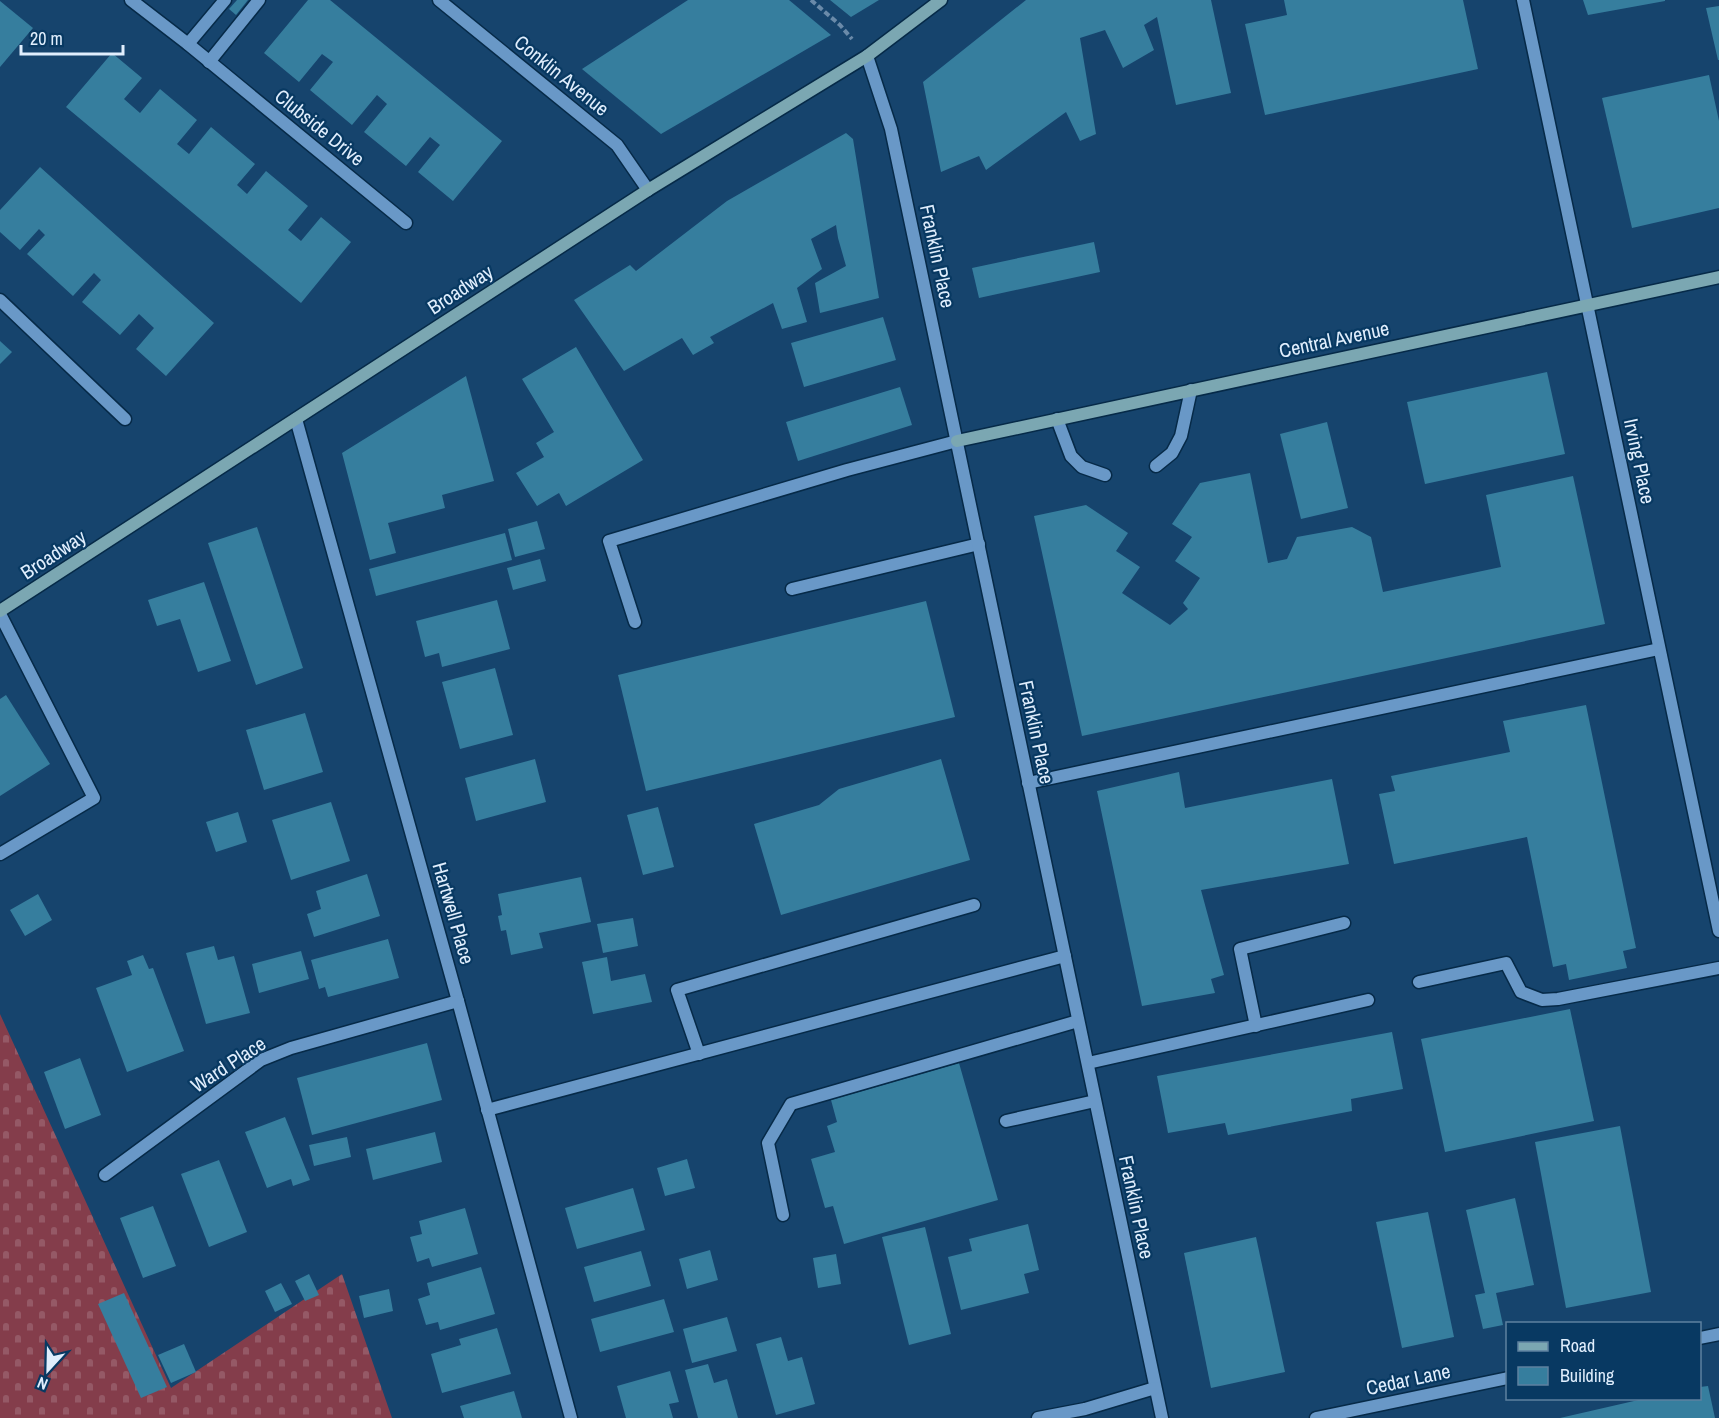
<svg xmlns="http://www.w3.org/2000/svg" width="1719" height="1418" font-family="'Archivo Narrow',sans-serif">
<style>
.cemetery{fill:url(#cemetery-stones)}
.building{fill:#367e9e}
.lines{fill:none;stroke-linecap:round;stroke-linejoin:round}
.lane-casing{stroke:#062a48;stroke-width:15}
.street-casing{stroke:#062a48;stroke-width:15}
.secondary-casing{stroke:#062a48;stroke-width:15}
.path{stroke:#6a8aa9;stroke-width:4;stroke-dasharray:6 3;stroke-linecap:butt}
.lane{stroke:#6998c7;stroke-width:12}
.street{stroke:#6998c7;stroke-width:12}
.secondary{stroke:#7ba7b2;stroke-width:12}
.labels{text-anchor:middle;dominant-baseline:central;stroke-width:4.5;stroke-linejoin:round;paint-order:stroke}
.street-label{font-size:20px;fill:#e0eefd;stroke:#083962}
</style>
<defs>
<pattern id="cemetery-stones" width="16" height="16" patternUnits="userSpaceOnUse" patternTransform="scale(1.5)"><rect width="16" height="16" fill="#843d4b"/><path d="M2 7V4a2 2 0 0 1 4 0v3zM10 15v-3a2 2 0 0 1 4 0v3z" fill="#955966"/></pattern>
</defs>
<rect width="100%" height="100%" fill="#16446d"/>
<polygon class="cemetery" points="0,1014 171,1388 342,1274 392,1418 0,1418"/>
<g class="building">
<polygon points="237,0 248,0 236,15 229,9"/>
<polygon points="308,0 330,0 502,141 453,201 418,172 440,145 430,137 406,166 364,132 387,104 377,95 352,125 310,90 333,62 322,54 299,82 264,53"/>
<polygon points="688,0 789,0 831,35 661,134 582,69"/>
<polygon points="830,0 879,0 851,17"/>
<polygon points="1026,0 1211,0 1231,93 1176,105 1157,17 1144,25 1154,50 1123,68 1105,30 1080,38 1096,134 1080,141 1066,112 986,170 979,156 941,172 923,82"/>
<polygon points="1284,0 1463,0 1478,69 1265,115 1245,24 1287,15"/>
<polygon points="1583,0 1665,0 1665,1 1588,15"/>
<polygon points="0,1 33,28 0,67"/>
<polygon points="1719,6 1719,60 1718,60 1706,8"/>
<polygon points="112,53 142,78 124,99 140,113 160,89 197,120 177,144 189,154 211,127 255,164 237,185 247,194 266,171 308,206 288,230 301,241 321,217 351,242 301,303 66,107"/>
<polygon points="1709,75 1719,121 1719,208 1632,228 1602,98"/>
<polygon points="846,133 853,139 879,298 820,313 815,283 846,266 838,238 836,225 811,239 822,269 797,288 807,322 782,329 773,303 710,337 714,343 693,355 682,338 624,371 574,300 630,265 636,271 727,201"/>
<polygon points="40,167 214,323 166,376 136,349 154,328 139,314 120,335 82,302 101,280 94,273 73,296 27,254 45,235 39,229 20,250 0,232 0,210"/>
<polygon points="1094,242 1100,272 979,298 972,268"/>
<polygon points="883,317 896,360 804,387 791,343"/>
<polygon points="0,341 12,352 0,364"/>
<polygon points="576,347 643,460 566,506 559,493 537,506 516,473 544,457 536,443 554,432 522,379"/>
<polygon points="1547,372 1565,454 1425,484 1407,402"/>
<polygon points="466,376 494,481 442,495 445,508 388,523 396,553 370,560 342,453"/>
<polygon points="900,387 912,425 798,461 786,422"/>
<polygon points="1327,422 1348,508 1301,519 1280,434"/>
<polygon points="1250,473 1268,563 1287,559 1297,537 1352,527 1371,537 1383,592 1501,567 1486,495 1573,476 1605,624 1082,736 1034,516 1086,505 1128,533 1116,551 1140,567 1122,593 1170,625 1188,609 1183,603 1200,578 1175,561 1192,537 1172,524 1200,483"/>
<polygon points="537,521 545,549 515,557 508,529"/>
<polygon points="257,527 303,668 256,685 208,543"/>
<polygon points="505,533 512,560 376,596 369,569"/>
<polygon points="540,559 546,581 513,590 507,568"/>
<polygon points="204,582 231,661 198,672 180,619 157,626 148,600"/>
<polygon points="497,600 510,649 442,667 439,653 425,657 416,621"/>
<polygon points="926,601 955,717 646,791 618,675"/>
<polygon points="495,668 513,735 460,749 442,682"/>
<polygon points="6,695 50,764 0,796 0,699"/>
<polygon points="1586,705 1636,948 1623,951 1627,968 1569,980 1566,964 1553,967 1527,837 1394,864 1379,794 1395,791 1391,776 1510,752 1503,721"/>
<polygon points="305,713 323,772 264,790 246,730"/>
<polygon points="535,759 546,802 476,821 465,778"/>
<polygon points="941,759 970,860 781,915 754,824 819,805 839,789"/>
<polygon points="1179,772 1185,808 1332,779 1349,864 1201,890 1224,975 1211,979 1215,993 1142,1006 1097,791"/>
<polygon points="331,802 350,861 291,880 272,820"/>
<polygon points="658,807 674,867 643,875 627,815"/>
<polygon points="238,812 247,842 216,852 206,822"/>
<polygon points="367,874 380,916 314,937 307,914 321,909 316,891"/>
<polygon points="581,877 591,922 539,933 543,948 511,955 506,930 501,931 498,916 502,915 498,894"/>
<polygon points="38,894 52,920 25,936 10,910"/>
<polygon points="633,918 638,946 603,953 597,924"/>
<polygon points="388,939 399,978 328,997 325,987 319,989 311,960"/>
<polygon points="214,946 218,960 234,956 250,1013 206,1024 186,953"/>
<polygon points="301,951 309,979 259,993 252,964"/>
<polygon points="143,955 149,969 153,968 184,1051 127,1072 96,988 132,975 127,961"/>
<polygon points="607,957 611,981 645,974 652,1002 593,1014 582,962"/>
<polygon points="1570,1009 1594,1121 1445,1152 1421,1039"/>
<polygon points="1392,1032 1403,1089 1351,1099 1352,1111 1228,1135 1225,1123 1168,1133 1157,1076"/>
<polygon points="427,1043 442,1100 312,1135 297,1078"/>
<polygon points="80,1058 101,1115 65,1129 44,1072"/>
<polygon points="959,1063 998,1200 844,1244 833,1206 825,1208 811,1159 835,1152 827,1126 837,1122 831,1100"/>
<polygon points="285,1117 310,1180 293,1186 291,1179 267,1188 245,1132"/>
<polygon points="1620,1126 1651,1292 1566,1308 1535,1142"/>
<polygon points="435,1132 442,1162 373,1180 366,1149"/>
<polygon points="347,1137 351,1157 314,1166 309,1145"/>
<polygon points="687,1159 695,1188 665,1196 657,1168"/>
<polygon points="219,1160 247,1232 209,1247 181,1174"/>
<polygon points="633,1188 645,1230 577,1249 565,1208"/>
<polygon points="1515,1198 1534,1285 1496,1293 1503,1325 1483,1329 1475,1295 1485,1293 1466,1210"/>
<polygon points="153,1206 176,1266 143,1278 120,1218"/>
<polygon points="465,1208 478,1254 432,1267 429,1258 417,1262 410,1237 422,1234 419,1221"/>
<polygon points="1428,1212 1454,1337 1402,1348 1376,1222"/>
<polygon points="1028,1224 1039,1270 1024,1274 1029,1293 961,1310 948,1257 972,1251 969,1239"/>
<polygon points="925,1227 951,1334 909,1345 882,1237"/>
<polygon points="1256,1237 1285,1372 1211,1388 1184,1253"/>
<polygon points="710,1250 718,1280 687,1289 679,1259"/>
<polygon points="641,1251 651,1286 594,1302 584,1267"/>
<polygon points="836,1254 841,1284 818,1288 813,1258"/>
<polygon points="481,1267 495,1314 440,1330 438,1322 426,1325 418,1299 430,1295 427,1283"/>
<polygon points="309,1274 319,1295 305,1301 295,1281"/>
<polygon points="281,1283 292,1304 275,1312 265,1291"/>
<polygon points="389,1289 393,1311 364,1318 359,1296"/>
<polygon points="124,1293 167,1387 141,1398 98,1304"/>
<polygon points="664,1299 674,1332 600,1352 591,1319"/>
<polygon points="727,1317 737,1351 692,1363 683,1329"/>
<polygon points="497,1328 511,1374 442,1393 431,1354 461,1345 459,1339"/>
<polygon points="781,1337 788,1361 802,1357 815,1404 776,1415 756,1344"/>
<polygon points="184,1344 196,1372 171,1383 158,1355"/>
<polygon points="708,1364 714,1383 727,1379 738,1418 698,1418 685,1370"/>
<polygon points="670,1371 679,1402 669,1404 673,1418 626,1418 617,1386"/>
<polygon points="1708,1386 1715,1418 1560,1418 1647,1398 1700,1398 1700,1387"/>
<polygon points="514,1391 522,1418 464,1418 460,1406"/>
</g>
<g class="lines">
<defs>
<g id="lane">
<polyline points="1057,419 1071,456 1082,467 1105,475"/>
<polyline points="1156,466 1172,453 1181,436 1191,390"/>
<polyline points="792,589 979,544"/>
<polyline points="0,614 94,798 0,854"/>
<polyline points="635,622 609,541 847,470 957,441"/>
<polyline points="1028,783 1659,649"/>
<polyline points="1419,982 1506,963 1521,992 1542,1000 1558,999 1719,968"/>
<polyline points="1256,1026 1240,949 1344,923"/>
<polyline points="699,1054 677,990 974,905"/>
<polyline points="1088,1063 1368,1000"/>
<polyline points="487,1110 1065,956"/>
<polyline points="1006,1121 1095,1101"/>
<polyline points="783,1215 768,1143 791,1104 1078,1021"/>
</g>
<g id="street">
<polyline points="131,0 188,44 406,223"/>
<polyline points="439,0 617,145 648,190"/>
<polyline points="1523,0 1719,931"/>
<polyline points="188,44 225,0"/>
<polyline points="867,56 891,129 1162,1418"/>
<polyline points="209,62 259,0"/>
<polyline points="0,300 125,419"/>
<polyline points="296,419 458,1001 571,1418"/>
<polyline points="105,1175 261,1060 291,1048 458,1001"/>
<polyline points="1700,1338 1719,1334"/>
<polyline points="1038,1418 1085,1409 1155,1388"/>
<polyline points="1316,1418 1508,1378"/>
</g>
<g id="secondary">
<polyline points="957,441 1719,277"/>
<polyline points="0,611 648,190 867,56 941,0"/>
</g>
</defs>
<use href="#lane" class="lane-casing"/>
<use href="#street" class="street-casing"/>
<use href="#secondary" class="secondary-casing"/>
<polyline class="path" points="811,0 840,25 852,39"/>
<use href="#lane" class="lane"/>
<use href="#street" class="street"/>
<use href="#secondary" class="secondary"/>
</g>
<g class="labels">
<g class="street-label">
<text transform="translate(562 75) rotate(39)">Conklin Avenue</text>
<text transform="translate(320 127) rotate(39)">Clubside Drive</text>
<text transform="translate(938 256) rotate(78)">Franklin Place</text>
<text transform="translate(460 289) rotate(-33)">Broadway</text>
<text transform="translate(1334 339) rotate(-12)">Central Avenue</text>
<text transform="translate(1640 461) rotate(78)">Irving Place</text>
<text transform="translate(53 554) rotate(-33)">Broadway</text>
<text transform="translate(1037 732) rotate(78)">Franklin Place</text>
<text transform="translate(454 913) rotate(74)">Hartwell Place</text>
<text transform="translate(228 1064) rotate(-33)">Ward Place</text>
<text transform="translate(1137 1207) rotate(78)">Franklin Place</text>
<text transform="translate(1408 1379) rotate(-12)">Cedar Lane</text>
</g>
</g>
<rect x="1506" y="1322" width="195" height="78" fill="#083962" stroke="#5e81a0" stroke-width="1.5"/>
<rect x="1518" y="1342" width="30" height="9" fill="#7ba7b2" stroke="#5e81a0" stroke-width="1.5"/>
<text x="1560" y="1352" font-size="18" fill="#e0eefd">Road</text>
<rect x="1518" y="1367" width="30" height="18" fill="#367e9e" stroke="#5e81a0" stroke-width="1.5"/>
<text x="1560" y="1382" font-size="18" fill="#e0eefd">Building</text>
<g transform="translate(48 1370) rotate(202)" stroke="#083962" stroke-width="4.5" paint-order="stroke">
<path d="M0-4.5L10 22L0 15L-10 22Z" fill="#e0eefd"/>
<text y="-9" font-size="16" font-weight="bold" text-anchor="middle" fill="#e0eefd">N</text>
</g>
<path d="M21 45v9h102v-9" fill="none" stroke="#e0eefd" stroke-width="3"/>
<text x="30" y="45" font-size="18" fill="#e0eefd" stroke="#083962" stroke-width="4.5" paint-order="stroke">20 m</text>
</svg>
